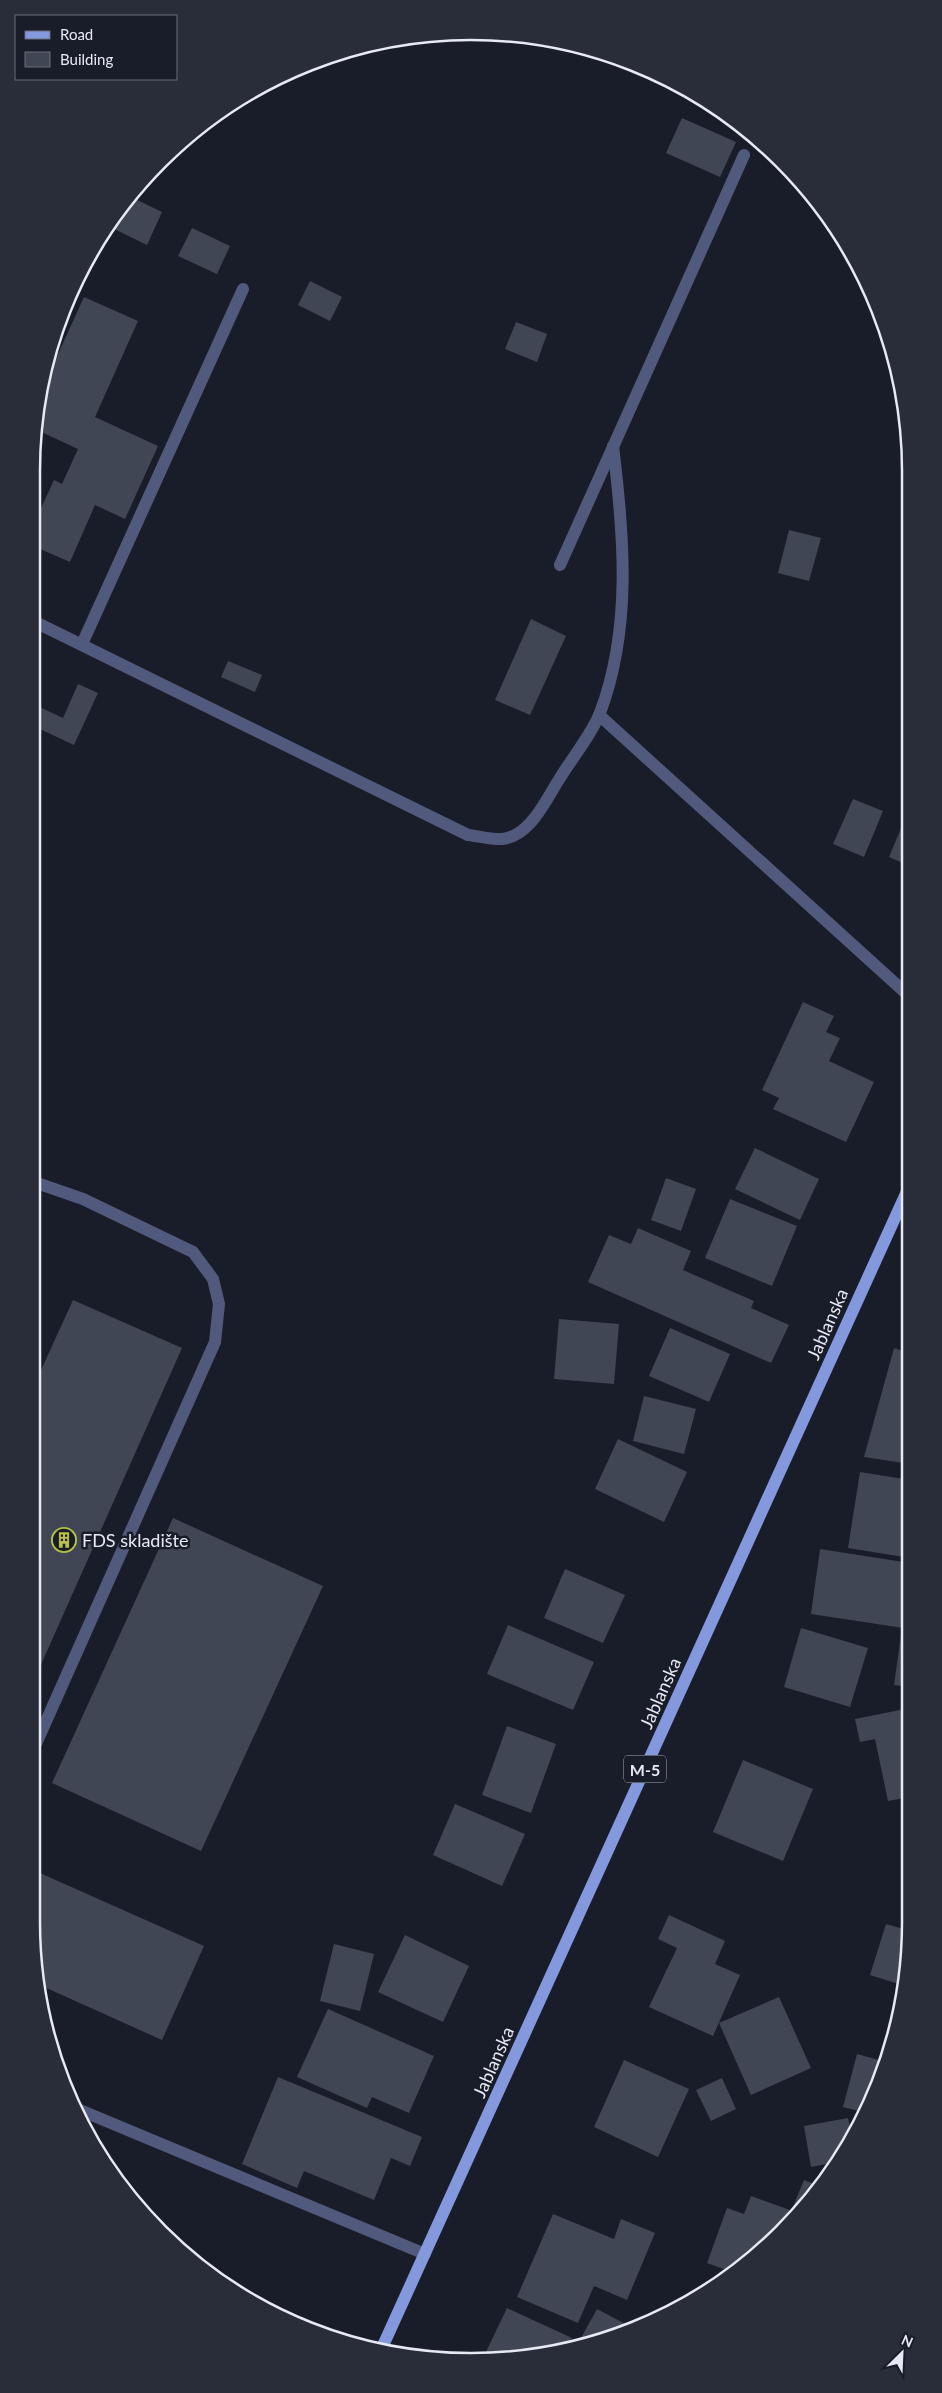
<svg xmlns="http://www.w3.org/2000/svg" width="942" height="2393" font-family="Lato,sans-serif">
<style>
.building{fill:#414654}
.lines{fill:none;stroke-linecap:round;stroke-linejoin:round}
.minor{stroke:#515a7c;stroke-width:12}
.major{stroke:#8498dd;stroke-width:12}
.labels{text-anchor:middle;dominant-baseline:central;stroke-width:5;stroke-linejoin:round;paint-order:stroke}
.shield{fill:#191d29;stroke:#a9acb6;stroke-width:1}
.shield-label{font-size:16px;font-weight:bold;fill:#e7eaf3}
.street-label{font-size:18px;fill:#e7eaf3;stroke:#191d29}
.poi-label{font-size:18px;fill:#e7eaf3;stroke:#191d29;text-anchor:start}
.rim{fill:none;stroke:#e7eaf3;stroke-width:2.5}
</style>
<rect width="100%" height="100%" fill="#191d29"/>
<g class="building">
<polygon points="682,118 736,142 720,177 666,153"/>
<polygon points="129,196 162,212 147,245 108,226"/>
<polygon points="192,228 230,246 217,274 178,256"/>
<polygon points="310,281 342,297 330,321 298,305"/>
<polygon points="84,297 138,321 95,417 158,446 125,519 95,505 70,562 31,545 31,530 54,480 62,484 78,449 37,430 42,389"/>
<polygon points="516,322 547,334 537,362 505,349"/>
<polygon points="789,530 821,538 809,581 778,573"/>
<polygon points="531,619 566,636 530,715 495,700"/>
<polygon points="228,661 262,675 255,692 221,677"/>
<polygon points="78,684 98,693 74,745 31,725 31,703 63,718"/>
<polygon points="853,799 883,811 864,857 833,844"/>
<polygon points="906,816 908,817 908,865 889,857"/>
<polygon points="803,1002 834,1016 826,1032 840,1038 829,1061 874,1082 846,1142 773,1109 779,1098 762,1090"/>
<polygon points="755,1148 819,1179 800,1220 735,1189"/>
<polygon points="666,1178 696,1189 681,1231 651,1220"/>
<polygon points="730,1199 797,1226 772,1286 705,1258"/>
<polygon points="638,1228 691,1251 683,1270 754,1301 751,1308 789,1325 771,1363 588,1282 609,1235 631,1244"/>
<polygon points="73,1300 182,1348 31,1687 31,1392"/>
<polygon points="559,1319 619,1324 614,1384 554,1379"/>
<polygon points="670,1328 730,1354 709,1402 649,1376"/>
<polygon points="894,1348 909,1353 910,1464 864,1457"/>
<polygon points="644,1396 696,1409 684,1454 633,1441"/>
<polygon points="618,1439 687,1472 664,1522 595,1489"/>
<polygon points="860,1472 910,1480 910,1558 848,1548"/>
<polygon points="173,1518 323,1586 201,1851 52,1783"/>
<polygon points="820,1549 910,1563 910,1629 811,1614"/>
<polygon points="565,1569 625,1595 603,1643 544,1618"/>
<polygon points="508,1625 594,1662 573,1710 487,1674"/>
<polygon points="801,1628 868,1648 850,1707 784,1687"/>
<polygon points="901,1635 910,1636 910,1687 894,1685"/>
<polygon points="910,1708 910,1797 888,1801 875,1739 860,1742 855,1719"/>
<polygon points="507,1726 556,1744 531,1813 482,1795"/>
<polygon points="743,1760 813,1789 783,1861 713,1832"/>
<polygon points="455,1804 525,1834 502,1886 433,1855"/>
<polygon points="31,1869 204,1946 162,2040 42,1986 31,1922"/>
<polygon points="669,1915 725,1941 715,1964 740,1975 713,2036 649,2007 677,1948 658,1939"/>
<polygon points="886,1924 910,1931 902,1985 870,1975"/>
<polygon points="405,1935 469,1966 443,2022 378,1992"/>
<polygon points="334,1944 374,1954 360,2011 320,2001"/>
<polygon points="779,1997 811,2068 751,2095 719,2023"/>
<polygon points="328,2009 434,2056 409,2113 372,2097 367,2108 297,2077"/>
<polygon points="857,2054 886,2062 867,2113 843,2107"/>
<polygon points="624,2060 689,2089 658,2157 594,2127"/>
<polygon points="278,2077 422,2137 410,2166 391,2158 374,2200 304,2171 297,2188 242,2164"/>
<polygon points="722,2078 736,2109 711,2121 696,2090"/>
<polygon points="848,2118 852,2138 837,2162 811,2167 804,2126"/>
<polygon points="804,2180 822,2187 788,2219"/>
<polygon points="751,2196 790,2210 786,2222 732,2272 707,2263 727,2208 744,2214"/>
<polygon points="553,2214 614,2239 621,2219 655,2233 627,2300 594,2286 578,2323 517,2297"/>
<polygon points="507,2308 572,2338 566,2348 569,2350 557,2353 484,2356"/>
<polygon points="597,2309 635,2329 576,2347"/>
</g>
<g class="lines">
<g class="minor">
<polyline points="560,565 744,155"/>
<path d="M31 620 468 835C479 836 491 840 502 839 531 836 546 799 560 778 572 758 592 734 600 713 632 628 624 535 613 446"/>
<polyline points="82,644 243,289"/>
<polyline points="599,715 908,995"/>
<polyline points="31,1181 83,1199 193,1252 213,1279 219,1304 215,1342 31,1755"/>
<polyline points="75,2108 425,2254"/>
</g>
<polyline class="major" points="381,2350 909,1187"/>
</g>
<defs>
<symbol id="building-ring" viewBox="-11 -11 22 22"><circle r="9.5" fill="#191d29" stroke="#b8c147" stroke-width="1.5"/><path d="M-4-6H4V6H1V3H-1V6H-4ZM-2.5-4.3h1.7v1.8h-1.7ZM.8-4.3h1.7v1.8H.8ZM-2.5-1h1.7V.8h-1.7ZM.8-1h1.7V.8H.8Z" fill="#b8c147"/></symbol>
</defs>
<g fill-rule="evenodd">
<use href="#building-ring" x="50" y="1526" width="28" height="28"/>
</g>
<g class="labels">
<rect class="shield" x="624" y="1755.5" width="42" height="27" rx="4"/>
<g class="shield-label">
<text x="645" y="1769">M-5</text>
</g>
<g class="street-label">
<text transform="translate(827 1324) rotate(-66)">Jablanska</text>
<text transform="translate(660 1693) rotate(-66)">Jablanska</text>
<text transform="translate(493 2062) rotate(-66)">Jablanska</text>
</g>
<g class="poi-label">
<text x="82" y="1540">FDS skladište</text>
</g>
</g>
<path d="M0 0H942V2393H0ZM471 40H471A431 431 0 0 1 902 471V1922A431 431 0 0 1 471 2353H471A431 431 0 0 1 40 1922V471A431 431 0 0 1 471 40Z" fill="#292d39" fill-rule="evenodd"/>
<path class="rim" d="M471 40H471A431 431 0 0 1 902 471V1922A431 431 0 0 1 471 2353H471A431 431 0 0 1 40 1922V471A431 431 0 0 1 471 40Z"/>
<rect x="15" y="15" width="162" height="65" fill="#191d29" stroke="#6b6f7a"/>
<rect x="25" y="31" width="25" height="8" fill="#8498dd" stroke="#6b6f7a"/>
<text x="60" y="40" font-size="15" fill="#e7eaf3">Road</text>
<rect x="25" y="52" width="25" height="15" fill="#414654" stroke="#6b6f7a"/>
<text x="60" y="65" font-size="15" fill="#e7eaf3">Building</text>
<g transform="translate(902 2353) rotate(24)" stroke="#191d29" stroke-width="4" paint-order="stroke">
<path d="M0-4L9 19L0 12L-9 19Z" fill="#e7eaf3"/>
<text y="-8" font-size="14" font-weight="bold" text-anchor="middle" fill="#e7eaf3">N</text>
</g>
</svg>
